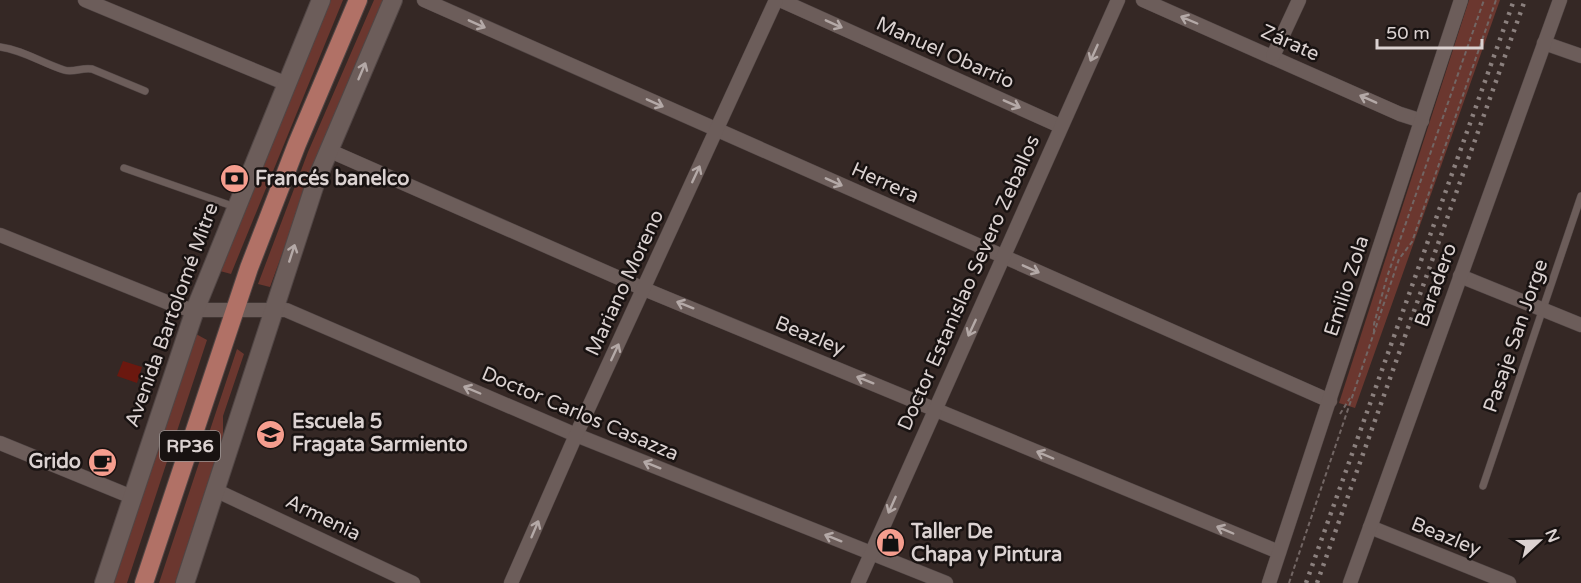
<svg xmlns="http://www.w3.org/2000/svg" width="1581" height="583" font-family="'Varela Round',sans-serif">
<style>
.green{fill:#6b372f}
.building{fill:#6b180f}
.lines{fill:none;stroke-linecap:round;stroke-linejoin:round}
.lane-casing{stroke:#514645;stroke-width:8}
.street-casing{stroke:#514645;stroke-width:15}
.secondary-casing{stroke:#514645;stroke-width:20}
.primary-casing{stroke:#514645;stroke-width:20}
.path{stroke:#726664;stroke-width:2;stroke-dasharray:4.5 3;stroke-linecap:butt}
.lane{stroke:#6c5d5a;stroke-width:7}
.street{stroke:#6c5d5a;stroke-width:14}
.secondary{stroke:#6c5d5a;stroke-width:18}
.primary{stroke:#b17166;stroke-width:18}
.rail{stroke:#8b807e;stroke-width:4.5;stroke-dasharray:3 6;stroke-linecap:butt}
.oneway{stroke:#b4a9a7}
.labels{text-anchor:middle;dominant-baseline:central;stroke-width:5;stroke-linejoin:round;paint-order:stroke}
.shield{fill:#181211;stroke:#a09897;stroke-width:1.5}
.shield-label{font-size:18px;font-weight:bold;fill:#dbd2d1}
.street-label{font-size:20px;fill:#dbd2d1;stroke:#181211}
.poi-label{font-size:20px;font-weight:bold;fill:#dbd2d1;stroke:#181211;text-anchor:start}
</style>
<rect width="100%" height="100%" fill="#352825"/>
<g class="green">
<polygon points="330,0 343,0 231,274 220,271"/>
<polygon points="374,0 384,0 318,156 270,287 258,284 308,152"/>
<polygon points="1469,0 1500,0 1355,408 1339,403"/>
<polygon points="196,334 207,340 127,583 114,583"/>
<polygon points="237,349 244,354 223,416 223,436 175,583 159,583"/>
</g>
<polygon class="building" points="123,361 142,367 137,383 117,376"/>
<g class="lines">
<defs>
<g id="lane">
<path d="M0 47C23 50 42 63 64 70 74 73 82 67 92 69L145 91"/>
<polyline points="124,168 235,207"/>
<polyline points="1483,486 1581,196"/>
</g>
<g id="street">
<polyline points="85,0 287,84"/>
<polyline points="424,0 1330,401"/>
<polyline points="780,0 1060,126"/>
<polyline points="1143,0 1400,114 1422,121"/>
<polyline points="1544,43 1581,56"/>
<polyline points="1273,56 1299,0"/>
<polyline points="328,150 644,289 1279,552"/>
<polyline points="0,235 179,307 195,310 286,310 576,435 946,583"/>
<polyline points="1460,276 1581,325"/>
<polyline points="0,443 132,497"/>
<polyline points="215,490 413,583"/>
<polyline points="1370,527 1509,583"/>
<polyline points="511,583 576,435 776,0"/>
<polyline points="858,583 1118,0"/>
<polyline points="1269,583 1461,0"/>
<polyline points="1350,583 1560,0"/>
</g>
<g id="secondary">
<polyline points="104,583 195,310 321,0"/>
<polyline points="185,583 316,181 393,0"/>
</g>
<polyline id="primary" points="144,583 249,268 297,144 358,0"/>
</defs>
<use href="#lane" class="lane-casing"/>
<use href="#street" class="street-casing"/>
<use href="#secondary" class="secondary-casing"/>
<use href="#primary" class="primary-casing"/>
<g class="path">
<polyline points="1374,333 1374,324 1387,277 1484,0"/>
<polyline points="1340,414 1350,398"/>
<polyline points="1289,583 1399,259 1412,242 1496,0"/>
</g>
<use href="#lane" class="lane"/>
<use href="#street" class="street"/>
<use href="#secondary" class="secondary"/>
<use href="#primary" class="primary"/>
<g class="rail">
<polyline points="1306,583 1514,0"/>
<polyline points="1317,583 1525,0"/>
</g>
</g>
<defs><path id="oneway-shaft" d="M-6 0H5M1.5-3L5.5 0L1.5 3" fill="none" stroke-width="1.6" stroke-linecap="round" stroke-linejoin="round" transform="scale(1.5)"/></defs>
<g class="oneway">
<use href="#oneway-shaft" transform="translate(1189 20) rotate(-157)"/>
<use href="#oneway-shaft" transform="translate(477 24) rotate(24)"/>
<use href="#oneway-shaft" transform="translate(834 24) rotate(24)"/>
<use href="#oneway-shaft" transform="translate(1094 53) rotate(114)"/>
<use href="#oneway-shaft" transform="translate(362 71) rotate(-67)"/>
<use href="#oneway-shaft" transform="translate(1368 99) rotate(-156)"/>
<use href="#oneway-shaft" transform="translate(655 103) rotate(24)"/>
<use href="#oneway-shaft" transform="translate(1012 104) rotate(24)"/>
<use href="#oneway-shaft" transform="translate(696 174) rotate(-65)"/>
<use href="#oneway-shaft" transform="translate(834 182) rotate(24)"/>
<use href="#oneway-shaft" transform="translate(292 253) rotate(-72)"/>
<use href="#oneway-shaft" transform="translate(1031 269) rotate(24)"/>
<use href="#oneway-shaft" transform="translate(685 305) rotate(-158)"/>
<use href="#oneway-shaft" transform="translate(972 328) rotate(115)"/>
<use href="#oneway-shaft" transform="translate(615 352) rotate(-65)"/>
<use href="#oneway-shaft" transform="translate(865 380) rotate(-158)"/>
<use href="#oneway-shaft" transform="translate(472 390) rotate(-157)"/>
<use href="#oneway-shaft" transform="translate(1045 455) rotate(-157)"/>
<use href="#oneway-shaft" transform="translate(652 465) rotate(-158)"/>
<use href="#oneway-shaft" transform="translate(892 505) rotate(114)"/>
<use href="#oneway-shaft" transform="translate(535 529) rotate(-67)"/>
<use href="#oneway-shaft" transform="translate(1225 530) rotate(-157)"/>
<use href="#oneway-shaft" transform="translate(833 538) rotate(-158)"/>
</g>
<defs>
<symbol id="bank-disc" viewBox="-11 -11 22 22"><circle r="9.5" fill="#f59d8e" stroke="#181211"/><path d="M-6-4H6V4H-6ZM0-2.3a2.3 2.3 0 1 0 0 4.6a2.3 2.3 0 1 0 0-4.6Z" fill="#111"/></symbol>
<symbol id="school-disc" viewBox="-11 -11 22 22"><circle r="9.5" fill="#f59d8e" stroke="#181211"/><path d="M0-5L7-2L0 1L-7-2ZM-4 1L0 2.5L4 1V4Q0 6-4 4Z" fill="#111"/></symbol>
<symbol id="cafe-disc" viewBox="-11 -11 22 22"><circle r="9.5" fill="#f59d8e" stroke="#181211"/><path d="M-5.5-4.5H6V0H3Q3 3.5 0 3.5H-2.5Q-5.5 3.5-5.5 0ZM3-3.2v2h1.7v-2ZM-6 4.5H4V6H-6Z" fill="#111"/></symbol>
<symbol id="shop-disc" viewBox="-11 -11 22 22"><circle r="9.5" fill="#f59d8e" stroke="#181211"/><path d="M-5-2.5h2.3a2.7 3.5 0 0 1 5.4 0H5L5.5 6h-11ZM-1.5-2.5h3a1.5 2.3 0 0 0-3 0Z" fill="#111"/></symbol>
</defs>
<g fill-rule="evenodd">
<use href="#bank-disc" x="218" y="162" width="33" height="33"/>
<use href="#school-disc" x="254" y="418" width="33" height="33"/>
<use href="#cafe-disc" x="86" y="446" width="33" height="33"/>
<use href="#shop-disc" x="874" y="526" width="33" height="33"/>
</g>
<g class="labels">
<rect class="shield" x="160" y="431" width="60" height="30" rx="4.5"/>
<g class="shield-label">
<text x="190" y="446">RP36</text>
</g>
<g class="street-label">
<text transform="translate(1290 43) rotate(24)">Zárate</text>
<text transform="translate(945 53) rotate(24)">Manuel Obarrio</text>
<text transform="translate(885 183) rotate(24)">Herrera</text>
<text transform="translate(625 283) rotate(-65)">Mariano Moreno</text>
<text transform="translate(969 283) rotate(-66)">Doctor Estanislao Severo Zeballos</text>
<text transform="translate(1436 285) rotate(-70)">Baradero</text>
<text transform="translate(1347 286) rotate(-72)">Emilio Zola</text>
<text transform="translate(172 315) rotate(-70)">Avenida Bartolomé Mitre</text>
<text transform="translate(810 336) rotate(22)">Beazley</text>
<text transform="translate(1516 336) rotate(-71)">Pasaje San Jorge</text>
<text transform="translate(580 414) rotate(23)">Doctor Carlos Casazza</text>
<text transform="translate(323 518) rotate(26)">Armenia</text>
<text transform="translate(1446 537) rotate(22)">Beazley</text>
</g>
<g class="poi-label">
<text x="255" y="179">Francés banelco</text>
<text x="292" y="422">Escuela 5<tspan x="292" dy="23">Fragata Sarmiento</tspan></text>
<text x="81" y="462" text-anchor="end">Grido</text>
<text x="911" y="532">Taller De<tspan x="911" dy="23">Chapa y Pintura</tspan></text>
</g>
</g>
<g transform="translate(1539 541) rotate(68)" stroke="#181211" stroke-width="4.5" paint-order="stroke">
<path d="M0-4.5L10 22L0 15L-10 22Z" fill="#dbd2d1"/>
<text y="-9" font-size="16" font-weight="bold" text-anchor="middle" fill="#dbd2d1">N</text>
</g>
<path d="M1377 39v9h105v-9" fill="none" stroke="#dbd2d1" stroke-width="3"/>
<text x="1386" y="39" font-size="18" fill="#dbd2d1" stroke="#181211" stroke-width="4.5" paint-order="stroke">50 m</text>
</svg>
